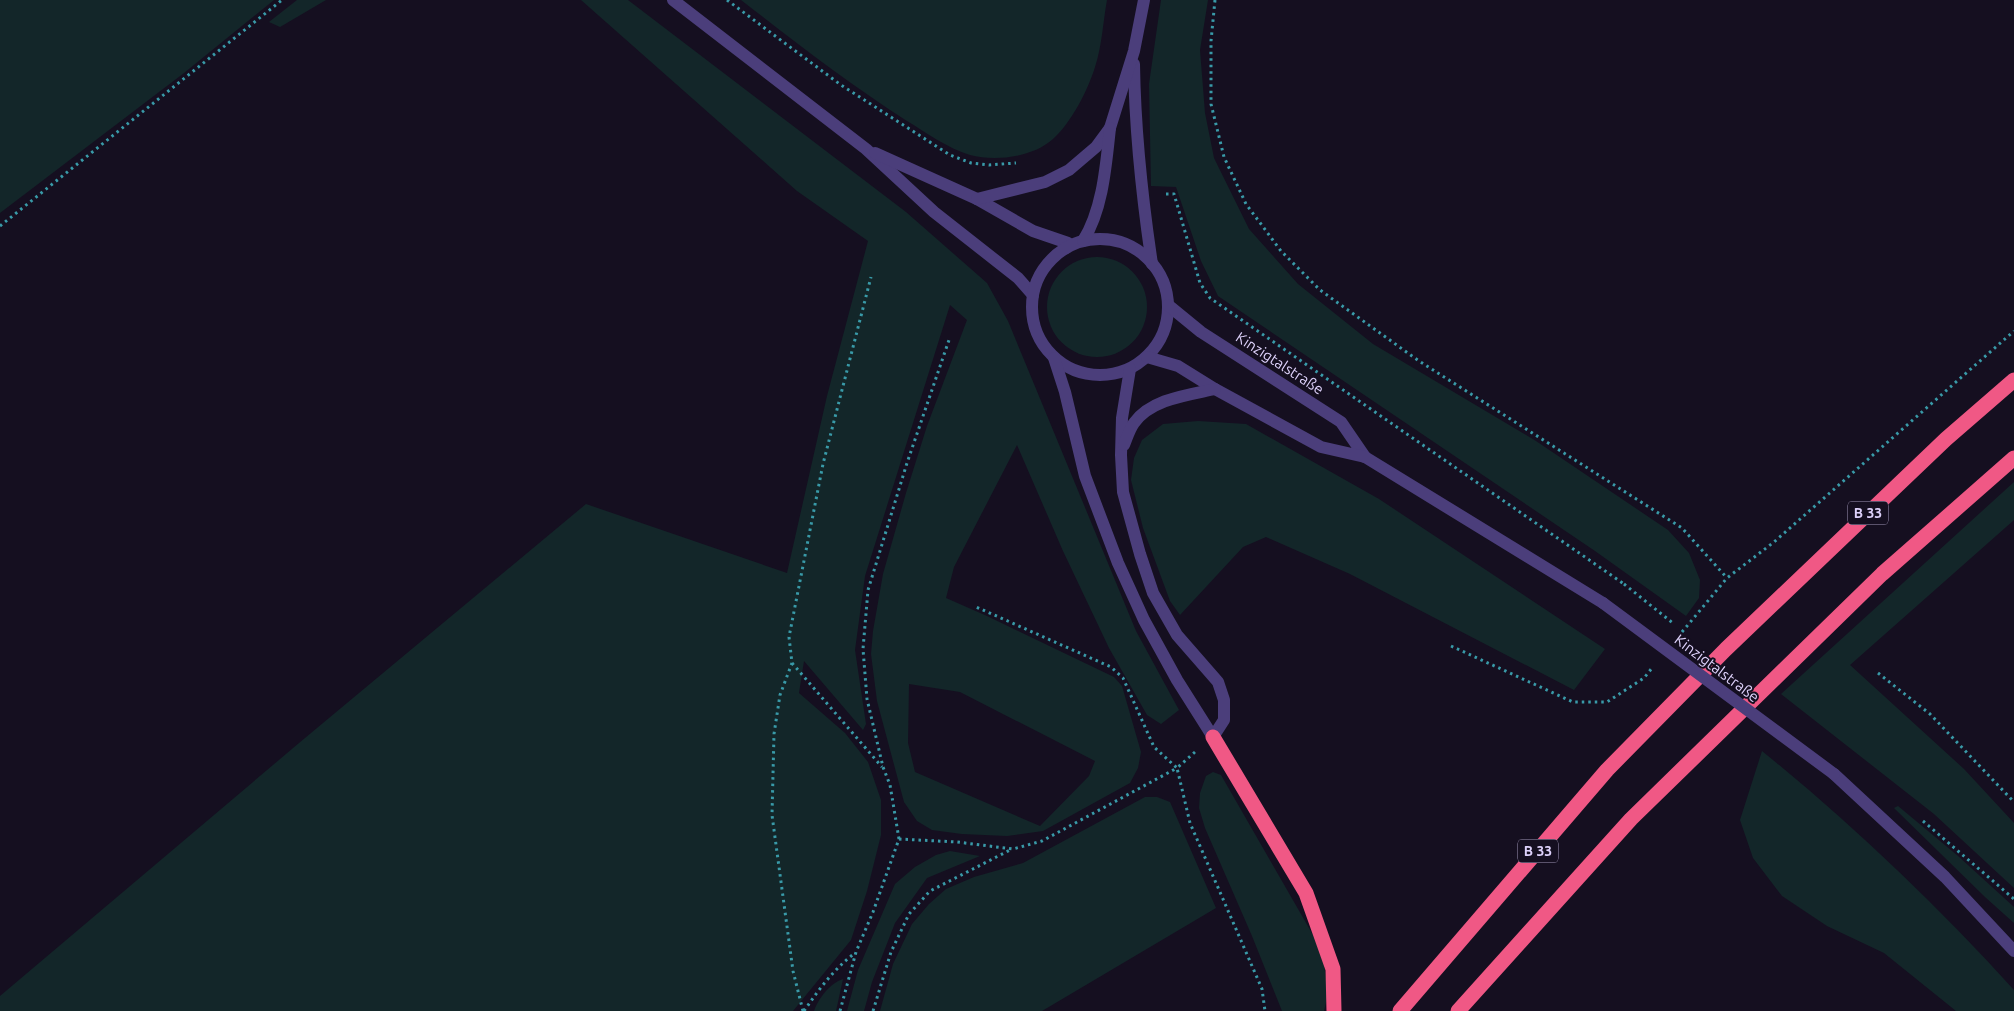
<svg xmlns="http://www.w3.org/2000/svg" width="2014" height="1011" font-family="Ubuntu,sans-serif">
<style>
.green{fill:#132629;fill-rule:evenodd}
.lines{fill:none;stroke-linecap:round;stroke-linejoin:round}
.path{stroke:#399aa8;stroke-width:3;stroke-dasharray:2.5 4;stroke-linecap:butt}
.minor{stroke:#4b3e7b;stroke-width:12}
.highway{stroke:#f05885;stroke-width:15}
.path-bridge{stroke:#399aa8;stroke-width:3;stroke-dasharray:2.5 4;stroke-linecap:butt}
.minor-bridge{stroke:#4b3e7b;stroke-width:12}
.labels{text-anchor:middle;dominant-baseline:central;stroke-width:4;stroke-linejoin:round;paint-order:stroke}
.shield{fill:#150f20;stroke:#a298b9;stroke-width:1}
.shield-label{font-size:14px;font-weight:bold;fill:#ded2fb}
.street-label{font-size:15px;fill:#ded2fb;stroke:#150f20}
</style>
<rect width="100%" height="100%" fill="#150f20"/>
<g class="green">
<polygon points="0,0 274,0 184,73 0,213"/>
<polygon points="297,0 326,0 280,27 269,22"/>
<path d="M581 0H628L906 212 987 283 1008 321 1136 631 1179 710 1161 724 1147 715 1109 648 1063 551 1017 445 954 567 946 598 987 616 1114 677 1122 686 1141 752 1138 768 1130 783 1043 831 1007 836 962 834 932 830 917 821 904 802 877 701 871 654 873 631 883 574 906 493 927 426 967 320 950 305 865 576 855 650 866 724 863 730 804 661 799 693 845 733 868 762 881 800V835L867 891 851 940 793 1011H0V996L299 743 586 504 787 573 827 396 868 241 797 191ZM909 684 960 692 1095 761 1089 776 1040 826 915 772 908 743Z"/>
<path d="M741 0H1107C1103 22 1102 46 1095 67 1088 90 1071 123 1053 139 1033 157 996 162 970 155 947 148 927 133 907 121 849 84 795 42 741 0Z"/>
<polygon points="1161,0 1208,0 1200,50 1205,113 1214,158 1249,229 1298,284 1373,344 1536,441 1668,530 1689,553 1700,580 1699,598 1686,616 1595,551 1218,296 1201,261 1176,187 1151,186 1149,84"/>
<circle cx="1097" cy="307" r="50"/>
<polygon points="1198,421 1246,424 1379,499 1605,649 1574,690 1350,574 1266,537 1243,547 1180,615 1170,601 1143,528 1131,480 1134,458 1142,440 1163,424"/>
<polygon points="2014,482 2014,520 1850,665 1964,769 2014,823 2014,888 1934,814 1781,694"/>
<path d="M1762 751C1852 824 1936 904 2014 990V1011H1956L1884 953 1827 926 1782 896 1753 858 1740 820Z"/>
<polygon points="1213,772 1221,775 1313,935 1324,964 1328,994 1324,1011 1282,1011 1252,936 1205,828 1199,808 1200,793 1206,776"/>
<polygon points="1145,797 1157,797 1170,802 1216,908 1042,1011 880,1011 893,964 912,924 929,904 946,889 974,877 1023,863"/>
<polygon points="1898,806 1958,856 2014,907 2014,923 1985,897 1894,808"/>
<polygon points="950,851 980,856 927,878 895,923 872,982 864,1011 847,1011 858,970 895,884 915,867 936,855"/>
<path d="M843 979 836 1011H814C818 999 830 983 843 979Z"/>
</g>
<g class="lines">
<g class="path">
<polyline points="727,0 841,85 950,155 971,163 989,165 1016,163"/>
<polyline points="1215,0 1211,41 1211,104 1224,157 1246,204 1281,251 1320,290 1419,361 1682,528 1727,578"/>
<polyline points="1166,194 1174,194 1200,283 1210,298 1624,584"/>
<polyline points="0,226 282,0"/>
<polyline points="1682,632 1727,578 1774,542 2014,331"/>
<polyline points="1451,646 1573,702 1607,702 1644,678 1652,668"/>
<polyline points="792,663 882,767"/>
<polyline points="1878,673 1930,714 2014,802"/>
<polyline points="1195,752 1177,768 1190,823 1262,989 1265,1011"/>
<polyline points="1923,821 2014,899"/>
<polyline points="899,839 957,842 1013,849 1042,841 1177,768 1154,747 1123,678 1111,667 974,606"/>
<polyline points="803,1011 793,971 772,815 774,734 780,695 792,663 789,637 823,464 871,277"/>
<path d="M804 1011C819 989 834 969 855 953"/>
<polyline points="840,1011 856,952 873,912 899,839 890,785 883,767 867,699 863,649 868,590 907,463 949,340"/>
<polyline points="873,1011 891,952 909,914 930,891 1012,849"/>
</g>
<g class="minor">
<polyline points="673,0 866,149 934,212 1018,278 1033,295"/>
<path d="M1134 64C1135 131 1142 197 1152 264"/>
<polyline points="875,153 977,199 1033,231 1068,243 1066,248"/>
<polyline points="977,199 1045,182 1069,170 1096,147 1110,128 1134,51 1144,0"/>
<circle cx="1100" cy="307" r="68"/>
<path d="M1083 241C1103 209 1106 165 1110 128"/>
<polyline points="1168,305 1201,332 1341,422 1365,457"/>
<polyline points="1147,357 1178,366 1215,389 1321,447 1365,457 1603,603"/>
<polyline points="1054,358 1065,392 1085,476 1118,563 1144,620 1177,680 1213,737 1224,720 1224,700 1218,682 1177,635 1153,593 1140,554 1123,492 1121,455 1122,418 1130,369"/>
<path d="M1124 445C1127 438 1129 430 1134 423 1151 399 1188 395 1215 389"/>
<polyline points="1834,774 1945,877 2014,951"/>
</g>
<g class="highway">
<polyline points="1213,737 1306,893 1333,969 1334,1011"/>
<polyline points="1400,1011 1607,770 1726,649 1946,439 2014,380"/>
<polyline points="1458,1011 1631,819 1882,574 2014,458"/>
</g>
<polyline class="path-bridge" points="1624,584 1674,624"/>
<polyline class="minor-bridge" points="1603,603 1834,774"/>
</g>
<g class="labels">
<g class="shield">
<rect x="1848" y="501.5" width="40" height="23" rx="4"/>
<rect x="1518" y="839.5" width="40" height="23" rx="4"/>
</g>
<g class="shield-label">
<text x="1868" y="513">B 33</text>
<text x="1538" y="851">B 33</text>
</g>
<g class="street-label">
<text transform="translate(1280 363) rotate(33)">Kinzigtalstraße</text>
<text transform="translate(1717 668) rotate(37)">Kinzigtalstraße</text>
</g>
</g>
</svg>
